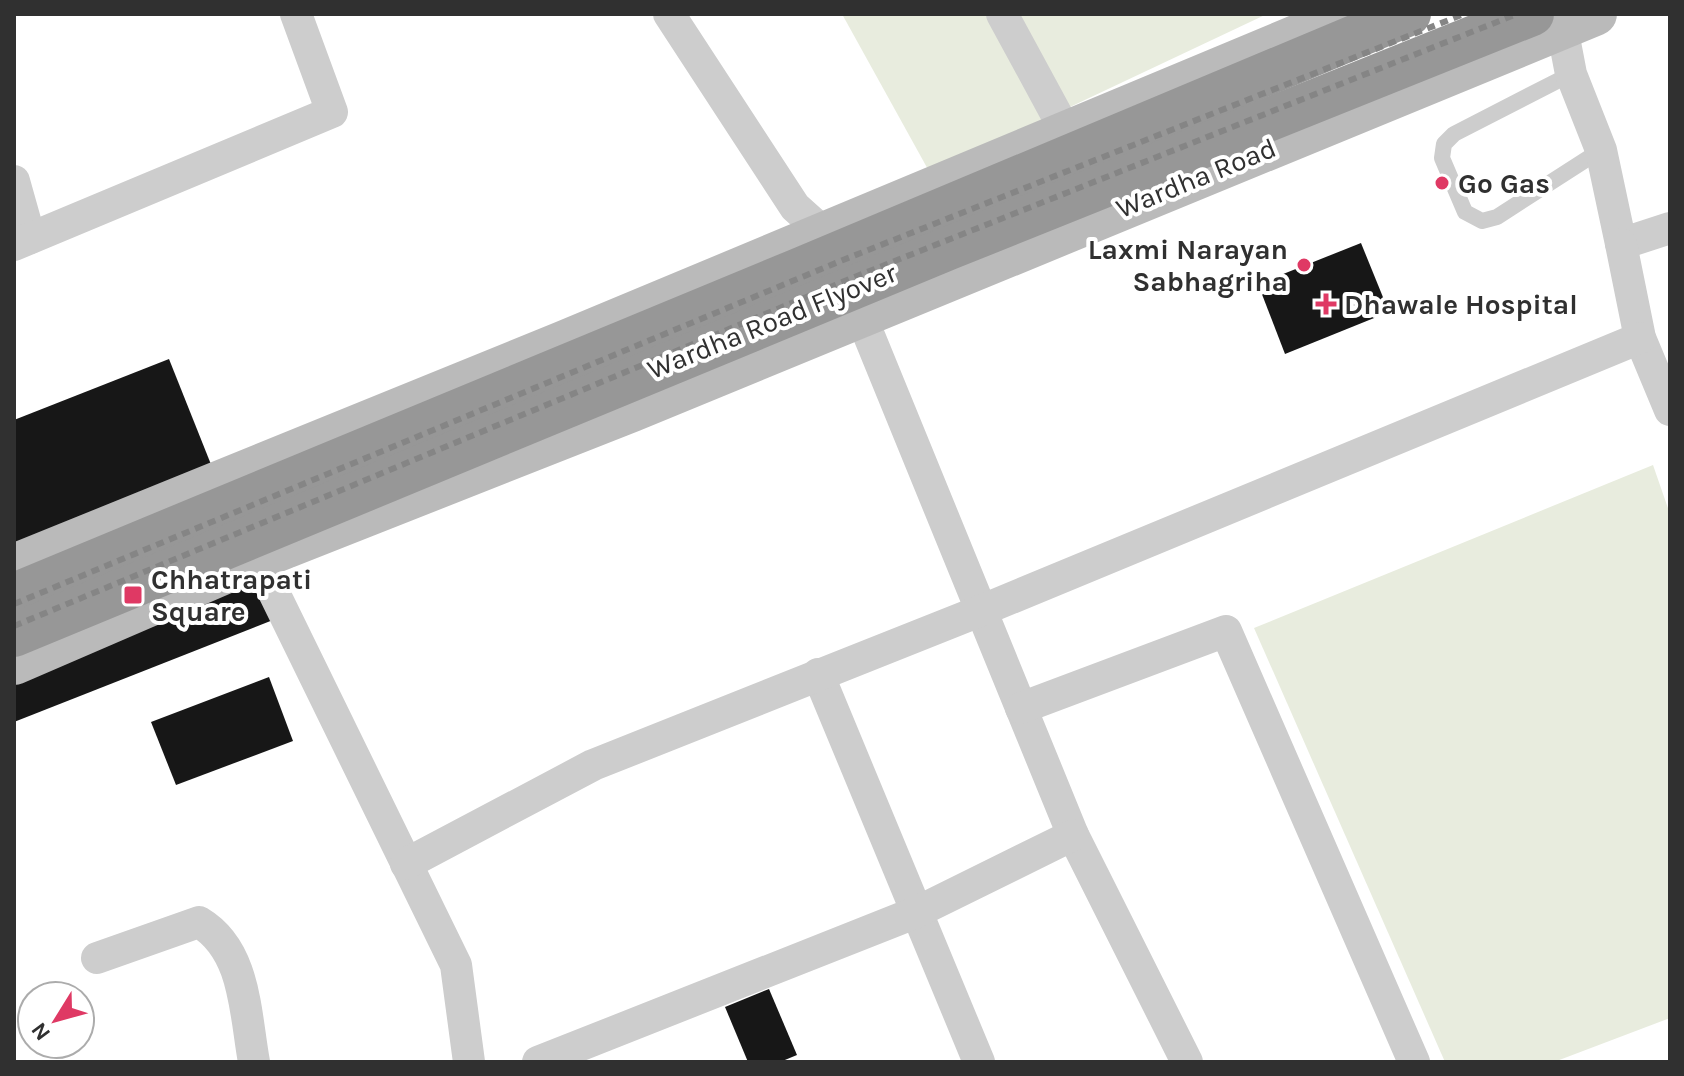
<svg xmlns="http://www.w3.org/2000/svg" width="1684" height="1076" font-family="Karla,sans-serif">
<style>
.green{fill:#e8ecde}
.building{fill:#171717}
.lines{fill:none;stroke-linecap:round;stroke-linejoin:round}
.lane{stroke:#cdcdcd;stroke-width:16}
.street{stroke:#cdcdcd;stroke-width:32}
.secondary{stroke:#bababa;stroke-width:44}
.highway{stroke:#979797;stroke-width:44}
.rail{stroke:#858585;stroke-width:6;stroke-dasharray:8 6;stroke-linecap:butt}
.poi-dot{fill:#df3964;stroke:#fff;stroke-width:3}
.labels{text-anchor:middle;dominant-baseline:central;stroke-width:8;stroke-linejoin:round;paint-order:stroke}
.street-label{font-size:28px;fill:#303030;stroke:#fff}
.poi-label{font-size:28px;font-weight:bold;fill:#303030;stroke:#fff;text-anchor:start}
</style>
<rect width="100%" height="100%" fill="#fff"/>
<g class="green">
<polygon points="842,14 1267,14 930,173"/>
<polygon points="1653,465 1670,514 1670,1018 1554,1062 1445,1062 1254,628"/>
</g>
<g class="building">
<polygon points="1361,243 1389,312 1285,354 1258,284"/>
<polygon points="169,359 273,620 14,722 14,420"/>
<polygon points="269,677 293,741 176,785 151,722"/>
<polygon points="769,989 797,1055 780,1062 748,1062 725,1007"/>
</g>
<g class="lines">
<polyline class="lane" points="1571,74 1454,134 1444,144 1442,158 1465,212 1482,221 1497,217 1601,150"/>
<g class="street">
<polyline points="669,14 795,207 824,233"/>
<polyline points="1002,14 1066,132"/>
<polyline points="1562,27 1571,74 1601,150 1621,244 1670,228"/>
<polyline points="14,181 30,238"/>
<polyline points="1621,244 1640,338 1670,410"/>
<polyline points="14,245 332,112 296,14"/>
<polyline points="861,316 1073,835 1187,1062"/>
<polyline points="257,558 456,965 469,1062"/>
<polyline points="818,674 979,1062"/>
<polyline points="1021,708 1226,631 1414,1062"/>
<polyline points="406,864 593,765 980,611 1640,338"/>
<path d="M97 958 199 922C246 950 245 1013 254 1062"/>
<polyline points="538,1062 917,912 1073,835"/>
</g>
<g class="secondary">
<polyline points="14,566 563,343 1351,14"/>
<polyline points="14,663 257,558 632,410 1595,14"/>
</g>
<g class="highway">
<polyline points="14,595 796,271 1409,14"/>
<polyline points="14,635 949,248 1532,14"/>
</g>
<g class="rail">
<polyline points="14,604 843,260 1464,14"/>
<polyline points="14,626 852,278 1517,14"/>
</g>
</g>
<g class="poi-dot">
<circle cx="1442" cy="183" r="8"/>
<circle cx="1304" cy="265" r="8"/>
<path d="M1322 292h8v8h8v8h-8v8h-8v-8h-8v-8h8z"/>
<rect x="123" y="585" width="20" height="20" rx="4"/>
</g>
<g class="labels">
<g class="street-label">
<text transform="translate(1196 178) rotate(-22)">Wardha Road</text>
<text transform="translate(772 321) rotate(-22)">Wardha Road Flyover</text>
</g>
<g class="poi-label">
<text x="1458" y="183">Go Gas</text>
<text x="1288" y="249" text-anchor="end">Laxmi Narayan<tspan x="1288" dy="32">Sabhagriha</tspan></text>
<text x="1344" y="304">Dhawale Hospital</text>
<text x="151" y="579">Chhatrapati<tspan x="151" dy="32">Square</tspan></text>
</g>
</g>
<rect width="1684" height="1076" fill="none" stroke="#303030" stroke-width="32"/>
<g transform="translate(56 1020) rotate(233)"><circle r="38" fill="#ffffff" stroke="#acacac" stroke-width="2"/>
<path d="M0-6L14 30L0 20L-14 30Z" fill="#df3964"/>
<text y="-12" font-size="22" font-weight="bold" text-anchor="middle" fill="#303030">N</text>
</g>
</svg>
